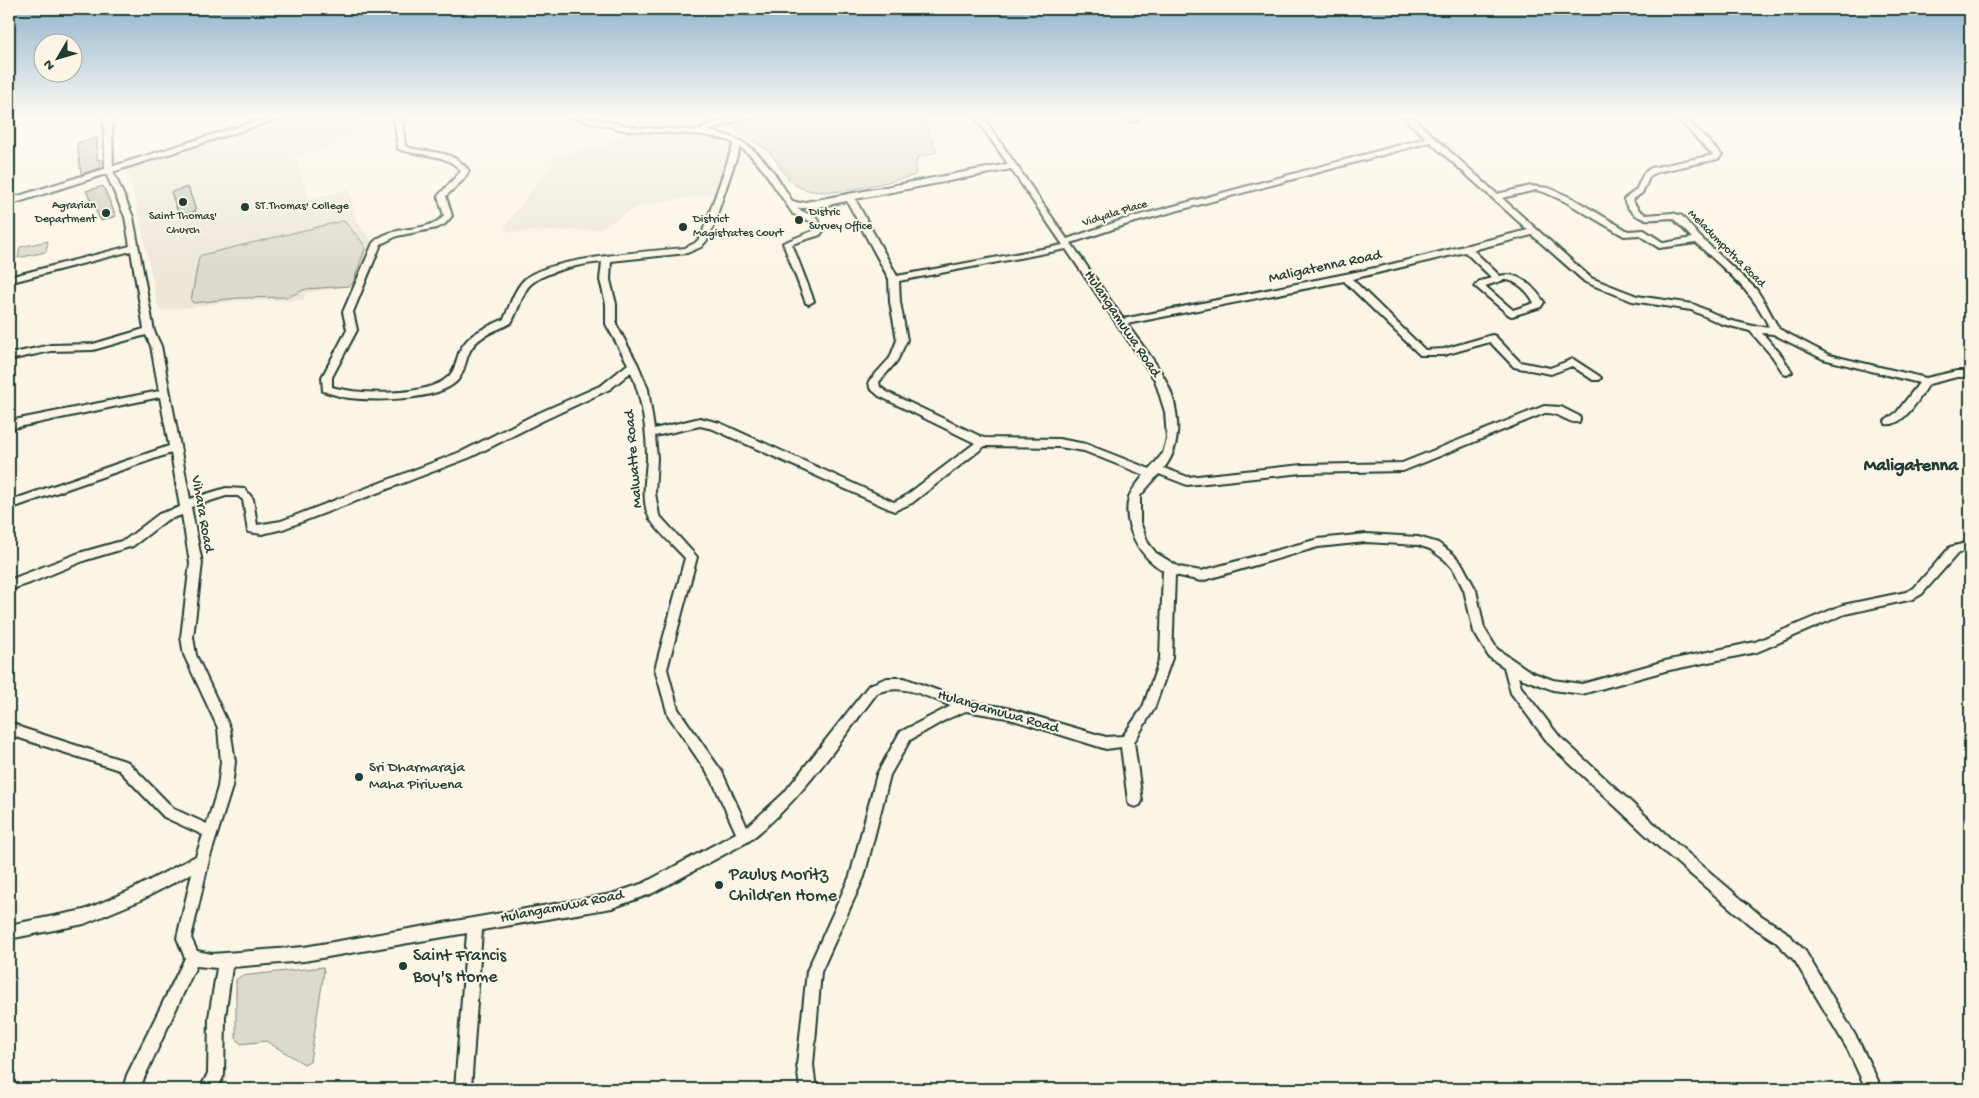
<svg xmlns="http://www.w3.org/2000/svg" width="1979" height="1098" font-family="'Gochi Hand',sans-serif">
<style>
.built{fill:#ece7d8;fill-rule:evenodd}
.green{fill:#dcdacc;stroke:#7e8c80}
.building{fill:#c5c7b9;stroke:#1f3d34}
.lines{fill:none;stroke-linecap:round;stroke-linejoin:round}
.minor-casing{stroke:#1f3d34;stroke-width:4}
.major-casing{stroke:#1f3d34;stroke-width:4}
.minor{fill:#fcf5e5;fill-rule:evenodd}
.major{fill:#fcf5e5;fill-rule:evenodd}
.poi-dot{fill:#1f3d34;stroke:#fcf5e5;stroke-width:2}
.labels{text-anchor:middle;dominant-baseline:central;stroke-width:4;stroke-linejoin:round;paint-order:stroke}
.far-poi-label{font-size:12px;fill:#1f3d34;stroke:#fcf5e5;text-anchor:start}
.far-street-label{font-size:12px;fill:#1f3d34;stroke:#fcf5e5}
.street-label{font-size:15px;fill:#1f3d34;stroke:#fcf5e5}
.poi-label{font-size:15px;fill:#1f3d34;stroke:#fcf5e5;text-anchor:start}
.quarter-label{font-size:18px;font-weight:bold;fill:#1f3d34;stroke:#fcf5e5}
.near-poi-label{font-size:18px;fill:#1f3d34;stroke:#fcf5e5;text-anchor:start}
</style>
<rect width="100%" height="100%" fill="#fcf5e5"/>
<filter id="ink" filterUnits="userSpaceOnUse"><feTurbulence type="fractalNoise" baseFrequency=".02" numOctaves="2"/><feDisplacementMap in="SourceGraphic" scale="10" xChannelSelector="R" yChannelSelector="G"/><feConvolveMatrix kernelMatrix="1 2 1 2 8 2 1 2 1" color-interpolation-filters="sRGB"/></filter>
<g filter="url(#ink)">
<g class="built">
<path d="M287 117H360L368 131 335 140 336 145 295 156 310 200 349 189 357 222 371 240 369 258 364 271 352 286 306 293 303 300 237 301 159 311 139 215 127 169 129 167ZM342 221 345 222 364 244 365 249 349 286 306 289 288 297 238 298 194 303 199 257 202 255Z"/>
<polygon points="632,133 713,133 725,138 730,146 716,191 712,194 637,207 600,229 593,230 509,232 504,228 556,157 562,154 601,147 625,134"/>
</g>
<g class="green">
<path d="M755 117H923L937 152 917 158 915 175 913 176C883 182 817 204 793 183 782 173 777 159 766 149 758 142 746 138 737 130L736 126Z"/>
<polygon points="342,221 345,222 364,244 365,249 353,283 349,286 306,289 288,297 238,298 194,303 191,301 199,257 202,255"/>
<polygon points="48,241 46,252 18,258 20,247"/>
<polygon points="323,967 324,972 310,1061 304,1064 266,1041 241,1044 236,1038 236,980 241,976"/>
</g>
<g class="building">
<polygon points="97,138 97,160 100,159 100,168 81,174 77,143"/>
<polygon points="103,186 116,216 101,221 86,191"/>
<polygon points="188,187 196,211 179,216 171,192"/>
</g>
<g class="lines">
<defs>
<g id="minor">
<path d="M104 117H112L113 171 133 217 154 331 161 346 190 499 226 488 245 489 253 499 257 525 281 521 463 451 532 416 602 385 628 364 606 324V304L600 280 602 262C582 264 536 272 526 290 520 301 517 313 511 323 496 331 476 336 469 353 465 362 464 374 457 381 437 401 376 401 349 398 341 397 332 394 323 391L322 377 347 330 343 312 373 243C392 223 425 235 444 216L438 196 461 171C446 152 419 157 398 149L394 117H402L405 146C429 155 451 147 469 171L463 180 446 196 452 216 445 224 437 228 397 236 381 244 353 312 357 330 332 377V387C359 395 426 397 448 377 455 371 456 361 459 353 467 333 486 328 504 319 510 306 514 289 525 279 547 258 652 251 685 248L695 243 701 237 734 143 724 139 703 135 623 130 571 117H585L639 128 703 130V127L734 117H747L708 131C753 137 770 165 792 201L800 203 1008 164 975 117H983L1067 239 1122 220 1426 138 1403 117H1412L1497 194 1531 186 1549 188 1572 198 1628 231 1644 230 1664 243 1692 238 1673 218C1656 218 1642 224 1630 210 1627 206 1625 204 1624 199L1636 190 1644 173 1651 168 1713 155 1676 117H1685L1722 155 1718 159 1657 172 1650 176 1642 193 1632 200 1639 210 1646 215 1672 213 1682 216 1699 236 1756 289 1765 303 1779 329 1829 355 1926 378 1957 371H1970V377H1957L1929 384C1921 396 1903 428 1886 424L1885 421 1897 412 1919 383 1823 359 1773 334 1762 333 1779 352 1792 372 1787 375 1784 374 1772 356 1750 331 1722 324 1691 310 1632 301 1585 282 1532 235 1473 250 1500 276C1519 271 1534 287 1544 302L1541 307 1512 316 1509 315 1477 288 1475 286 1480 281 1492 278 1465 252 1352 279 1425 350 1444 349 1492 335 1495 336 1520 362 1550 368 1573 359 1599 376 1601 378 1599 380H1593L1572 366 1551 374 1514 367 1490 342 1444 355H1420L1344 281 1127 324C1139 342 1155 360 1165 379 1179 406 1184 443 1164 468L1188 477 1302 465 1402 463 1544 406 1561 407 1579 416 1580 419 1579 422C1567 424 1561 412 1545 413L1403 471 1302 473 1187 485 1159 474 1140 496V522L1148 543 1156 553 1179 567 1201 571 1318 539 1366 534 1418 537 1438 543 1453 554 1462 564 1476 590 1484 628 1497 649 1531 672 1553 680 1582 684 1665 661 1755 642 1843 605 1906 592 1914 588 1950 547 1970 542V550L1958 553 1922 594 1913 599 1845 614 1757 652 1665 671 1582 694 1553 690 1518 677 1521 687 1559 736 1671 839 1760 915 1785 931 1805 951 1858 1040 1882 1089H1866L1848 1050 1795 961 1775 941 1750 925 1661 849 1549 744 1511 693 1504 667 1489 657 1474 632 1464 590 1454 570 1445 560 1430 549 1418 545 1366 542 1318 547 1201 581 1175 575 1172 658 1154 709 1134 742 1142 801 1140 805 1135 807 1130 805 1128 801 1121 747 1106 749 1007 718 966 711 947 719 910 740 890 775 864 877 821 972 813 1065 816 1089H800L797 1065 807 971 850 876 877 774 900 732 951 706C927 697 903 682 877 693 838 744 801 801 749 841L653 893 612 908 482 930 471 1089H455L467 933 304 961 232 967 225 1017 224 1075 217 1089H200L208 1073 209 1017 217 968 196 966 139 1089H123L127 1075 185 958 177 938 192 873 139 901 84 924 9 939V925L84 910 129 891 196 856 203 835 164 817 119 770 13 736 9 733V721L22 728 128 762 174 809 207 824 218 787 221 762 218 728 184 655 181 637 190 563 182 515 167 520 133 546 86 560 30 583 9 590V580L79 553 125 540 159 514 180 507 171 453 9 509V501L169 446 160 397 9 429V421L159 391 151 346 146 335 93 350 51 351 9 360V354L51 345 93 344 144 329 131 251 16 281 11 278 13 276 130 246 125 217 105 171ZM1430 142 1528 230 1380 267 1123 319 1071 243 1128 224ZM740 147 751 156 764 171 793 214 810 221 815 230 783 243 806 303 809 304 814 301 792 244 820 235 824 230 816 217 799 210 798 208H813L847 201 889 279 890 302 897 340 890 358 869 381 870 388 879 396 975 443 904 497 894 502 720 423 700 418 654 429 648 389 638 365 616 324V304L610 280 611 261 687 253 701 247 709 238ZM1011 169 1063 245 897 276 855 199ZM1536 190 1544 192 1566 202 1624 236 1639 235 1659 248 1696 243C1724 269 1753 291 1769 327L1753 326 1728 320 1693 304 1637 296 1591 278 1502 198ZM1066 249 1155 380 1165 412 1167 439 1163 453 1150 469 1086 444 1059 439 984 438 887 392 880 387 879 382 897 361 907 340 900 302 899 281ZM1504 280C1516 279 1530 293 1534 303L1513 310 1485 286ZM631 372C642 398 647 431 647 459 646 478 641 500 649 517 654 528 676 548 685 558L655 669 668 715 712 780 736 833 644 883 612 894 304 947 212 954 197 951 191 938 209 860 232 787 235 762 230 728 196 655 193 637 202 563 191 507 226 496H238L243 500 248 532 262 534 283 529 471 457 540 422 610 389ZM700 426 713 429 894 511 912 503 985 446 1059 447 1084 451 1144 475C1139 482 1132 489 1129 497 1122 525 1139 557 1163 570L1160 658 1143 707 1123 736 1106 737 1007 708 966 701 904 678H887L869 685 784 793 747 827 722 772 678 709 667 669 697 557 659 515 655 493 657 458 655 436Z"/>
<polygon points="1129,117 1137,117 1139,120 1132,122"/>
</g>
<polygon id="major" points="269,117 284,117 9,205 9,199"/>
</defs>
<use href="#minor" class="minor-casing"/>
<use href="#major" class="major-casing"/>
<use href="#minor" class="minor"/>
<use href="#major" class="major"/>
</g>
</g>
<linearGradient id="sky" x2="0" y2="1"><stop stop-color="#91b4ce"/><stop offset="0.43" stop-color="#fefaf3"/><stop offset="1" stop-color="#fefaf3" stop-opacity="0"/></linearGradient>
<rect width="1979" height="271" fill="url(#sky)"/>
<g class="poi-dot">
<circle cx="183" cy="202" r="5"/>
<circle cx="245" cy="207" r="5"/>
<circle cx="106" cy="213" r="5"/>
<circle cx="799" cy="220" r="5"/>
<circle cx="683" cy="227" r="5"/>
<circle cx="359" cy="777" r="5"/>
<circle cx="719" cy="885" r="5"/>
<circle cx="403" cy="966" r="5"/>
</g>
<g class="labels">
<g class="far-poi-label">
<text x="96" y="206" text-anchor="end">Agrarian<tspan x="96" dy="14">Department</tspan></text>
<text x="255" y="207">ST.Thomas' College</text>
<text x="809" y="213">DIstric<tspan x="809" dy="14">Survey Office</tspan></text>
<text x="183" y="217" text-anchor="middle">Saint Thomas'<tspan x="183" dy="14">Church</tspan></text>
<text x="693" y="220">District<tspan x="693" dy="14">Magistrates Court</tspan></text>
</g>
<g class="far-street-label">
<text transform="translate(1115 214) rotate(-17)">Vidyala Place</text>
<text transform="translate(1726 249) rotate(45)">Meladumpotha Road</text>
</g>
<g class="street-label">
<text transform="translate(1325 267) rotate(-12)">Maligatenna Road</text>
<text transform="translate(1122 324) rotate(56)">Hulangamuwa Road</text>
<text transform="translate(634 459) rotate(-95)">Malwatte Road</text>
<text transform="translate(202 514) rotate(80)">Vihara Road</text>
<text transform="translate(998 712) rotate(16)">Hulangamuwa Road</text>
<text transform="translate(562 907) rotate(-11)">Hulangamuwa Road</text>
</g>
<g class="poi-label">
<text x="369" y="768">Sri Dharmaraja<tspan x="369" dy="17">Maha Piriwena</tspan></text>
</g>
<g class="quarter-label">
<text x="1911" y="466">Maligatenna</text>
</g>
<g class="near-poi-label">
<text x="729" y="875">Paulus Moritz<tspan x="729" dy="21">Children Home</tspan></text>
<text x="413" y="956">Saint Francis<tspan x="413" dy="21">Boy's Home</tspan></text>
</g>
</g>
<rect width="1979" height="1098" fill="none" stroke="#fcf5e5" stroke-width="30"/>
<rect x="15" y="15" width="1949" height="1068" fill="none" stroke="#1f3d34" stroke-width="2" filter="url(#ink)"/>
<g transform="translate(58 58) rotate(232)"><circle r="24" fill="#fcf5e5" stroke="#a4ab9e"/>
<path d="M0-4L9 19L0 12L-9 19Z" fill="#1f3d34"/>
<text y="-8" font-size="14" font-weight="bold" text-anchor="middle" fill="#1f3d34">N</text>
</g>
</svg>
